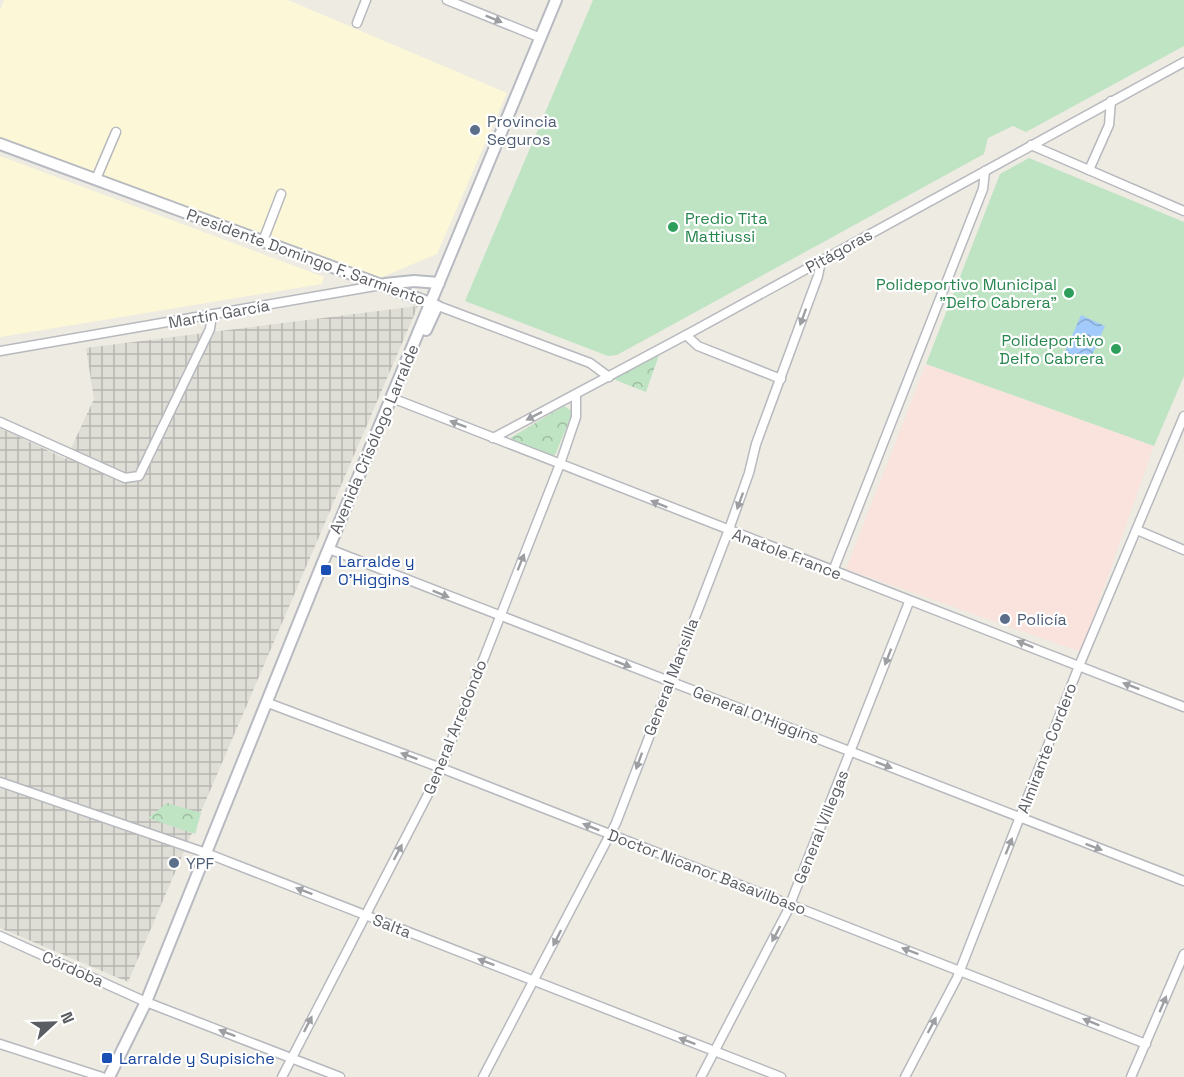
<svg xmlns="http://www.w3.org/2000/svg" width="1184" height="1077" font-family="'Space Grotesk',sans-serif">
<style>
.commercial{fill:#fcf8d7}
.industrial{fill:url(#industrial-grid)}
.medical{fill:#fae3dd}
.green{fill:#bfe4c3}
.forest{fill:url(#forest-crowns)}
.water{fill:url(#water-waves)}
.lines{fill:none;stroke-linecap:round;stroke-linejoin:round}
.street-casing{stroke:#b7b9be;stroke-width:11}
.secondary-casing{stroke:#b7bac0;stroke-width:14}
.street{stroke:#fff;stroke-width:8}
.secondary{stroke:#fff;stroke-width:10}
.oneway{fill:#9c9ea1}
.service-dot{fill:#5c6f8a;stroke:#fff;stroke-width:2}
.leisure-dot{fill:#2e9e5b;stroke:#fff;stroke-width:2}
.transit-dot{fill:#1a4fb4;stroke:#fff;stroke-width:2}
.labels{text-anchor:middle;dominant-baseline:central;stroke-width:4.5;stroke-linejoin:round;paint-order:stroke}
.service-label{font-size:16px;fill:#4e5e75;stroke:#fff;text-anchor:start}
.leisure-label{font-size:16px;fill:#27864d;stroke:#fff;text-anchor:end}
.street-label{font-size:16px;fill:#5a5d62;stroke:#fff}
.transit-label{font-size:16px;fill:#164399;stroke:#fff;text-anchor:start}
</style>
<defs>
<pattern id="industrial-grid" width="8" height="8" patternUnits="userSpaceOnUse" patternTransform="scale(1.5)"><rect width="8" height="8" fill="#deddd6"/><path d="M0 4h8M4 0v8" fill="none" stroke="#b7b6b1"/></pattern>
<pattern id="forest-crowns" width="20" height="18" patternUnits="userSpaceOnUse" patternTransform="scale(1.5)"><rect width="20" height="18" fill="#bfe4c3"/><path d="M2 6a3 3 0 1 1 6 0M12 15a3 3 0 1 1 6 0" fill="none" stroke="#9ebca2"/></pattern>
<pattern id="water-waves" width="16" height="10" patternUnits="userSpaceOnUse" patternTransform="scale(1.5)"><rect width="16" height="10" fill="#a2cbfc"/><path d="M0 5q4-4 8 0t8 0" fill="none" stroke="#87a8cf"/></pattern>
</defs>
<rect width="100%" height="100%" fill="#edebe2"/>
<g class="commercial">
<polygon points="4,0 288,0 507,93 437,254 365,284 0,139 0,10"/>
<polygon points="0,156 324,277 322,284 0,337"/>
</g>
<polygon class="industrial" points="418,306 128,982 0,928 0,428 66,459 94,399 86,348"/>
<polygon class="medical" points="926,364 1154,446 1081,652 846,569"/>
<g class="green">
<polygon points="593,0 1184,0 1184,46 1026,132 1013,126 988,138 984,154 617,355 608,356 465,301"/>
<polygon points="1029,158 1184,222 1184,376 1154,446 926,364 1000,174"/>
</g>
<g class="forest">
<polygon points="659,355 646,392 613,379"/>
<polygon points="564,406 572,411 572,414 555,455 549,456 510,438"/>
<polygon points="167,803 201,813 195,834 148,818"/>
</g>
<polygon class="water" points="1081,315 1105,326 1089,362 1065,352"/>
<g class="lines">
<defs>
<g id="street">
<polyline points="447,0 541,38"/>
<polyline points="357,23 366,0"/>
<polyline points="1031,145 1184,211"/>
<polyline points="1089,170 1109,125 1111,101"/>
<polyline points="96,179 116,132"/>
<polyline points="263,241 281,194"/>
<polyline points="433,304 590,363 609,377"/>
<polyline points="686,335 698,346 781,379"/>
<polyline points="0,351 381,285"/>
<path d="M392 398C656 502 920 604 1184 707"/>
<polyline points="0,422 125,478 139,476 210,329 212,315"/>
<polyline points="493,438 686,335 1184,62"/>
<polyline points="1137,530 1184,550"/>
<polyline points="329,549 1184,881"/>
<polyline points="833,571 983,189 985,171"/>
<polyline points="268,703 441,768 1146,1044"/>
<polyline points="0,782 206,853 781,1077"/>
<polyline points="0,936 146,1002 340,1077"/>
<polyline points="0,1044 102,1077"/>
<polyline points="282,1077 438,775 560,464 576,417 576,395"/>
<polyline points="483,1077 616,823 728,532 749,473 756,444 818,276 821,261"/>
<polyline points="701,1077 787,912 909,602"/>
<polyline points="905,1077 957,978 1079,666 1184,416"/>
<polyline points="1131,1077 1184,954"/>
</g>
<g id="secondary">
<polyline points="0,144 430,303"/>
<polyline points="385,284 414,281 439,283"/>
<polyline points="426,330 437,306"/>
<polyline points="109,1077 146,1002 321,567 556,0"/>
</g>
</defs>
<use href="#street" class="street-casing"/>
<use href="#secondary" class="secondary-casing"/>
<use href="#street" class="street"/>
<use href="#secondary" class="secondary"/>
</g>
<defs><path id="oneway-solid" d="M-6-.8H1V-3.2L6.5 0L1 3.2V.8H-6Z" transform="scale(1.5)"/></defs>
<g class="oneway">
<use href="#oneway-solid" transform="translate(494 19) rotate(22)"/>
<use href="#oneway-solid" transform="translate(803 317) rotate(110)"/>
<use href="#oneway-solid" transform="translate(534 416) rotate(153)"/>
<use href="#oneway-solid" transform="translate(458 424) rotate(-159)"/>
<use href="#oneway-solid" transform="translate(740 501) rotate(110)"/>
<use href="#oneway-solid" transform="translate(659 504) rotate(-158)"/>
<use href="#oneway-solid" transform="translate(521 562) rotate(-68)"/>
<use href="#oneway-solid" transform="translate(441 594) rotate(22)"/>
<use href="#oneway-solid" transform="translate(1025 644) rotate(-158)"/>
<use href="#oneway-solid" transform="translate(888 657) rotate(111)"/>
<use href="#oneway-solid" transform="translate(623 664) rotate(21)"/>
<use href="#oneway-solid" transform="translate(1131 686) rotate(-159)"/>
<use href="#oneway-solid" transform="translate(409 756) rotate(-160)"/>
<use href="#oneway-solid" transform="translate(639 761) rotate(110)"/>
<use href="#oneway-solid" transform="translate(884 765) rotate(21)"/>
<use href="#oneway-solid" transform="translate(591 827) rotate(-158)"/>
<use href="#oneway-solid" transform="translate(1009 846) rotate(-68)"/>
<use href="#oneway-solid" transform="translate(1094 847) rotate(21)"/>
<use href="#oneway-solid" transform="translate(398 852) rotate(-62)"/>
<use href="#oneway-solid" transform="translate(304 891) rotate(-159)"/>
<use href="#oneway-solid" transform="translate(776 934) rotate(118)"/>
<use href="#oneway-solid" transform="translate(557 938) rotate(117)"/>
<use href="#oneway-solid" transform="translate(910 951) rotate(-159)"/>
<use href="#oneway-solid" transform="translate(486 962) rotate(-159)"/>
<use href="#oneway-solid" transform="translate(1163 1004) rotate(-67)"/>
<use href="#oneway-solid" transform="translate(1091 1022) rotate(-158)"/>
<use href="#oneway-solid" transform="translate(308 1024) rotate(-63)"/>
<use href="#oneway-solid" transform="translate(932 1025) rotate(-62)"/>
<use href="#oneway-solid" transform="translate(227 1033) rotate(-159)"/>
<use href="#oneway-solid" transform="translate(687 1041) rotate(-159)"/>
</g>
<g class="service-dot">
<circle cx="475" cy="130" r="6"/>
<circle cx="1005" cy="619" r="6"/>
<circle cx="174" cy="863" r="6"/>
</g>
<g class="leisure-dot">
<circle cx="673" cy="227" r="6"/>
<circle cx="1069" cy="293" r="6"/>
<circle cx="1116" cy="349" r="6"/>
</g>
<g class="transit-dot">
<rect x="320" y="564" width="12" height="12" rx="3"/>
<rect x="101" y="1052" width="12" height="12" rx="3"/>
</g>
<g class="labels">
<g class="service-label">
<text x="487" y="121">Provincia<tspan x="487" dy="18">Seguros</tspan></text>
<text x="1017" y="619">Policía</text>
<text x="186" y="863">YPF</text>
</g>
<g class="leisure-label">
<text x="685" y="218" text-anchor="start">Predio Tita<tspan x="685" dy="18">Mattiussi</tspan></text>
<text x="1057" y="284">Polideportivo Municipal<tspan x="1057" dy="18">"Delfo Cabrera"</tspan></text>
<text x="1104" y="340">Polideportivo<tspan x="1104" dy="18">Delfo Cabrera</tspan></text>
</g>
<g class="street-label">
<text transform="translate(839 251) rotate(-29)">Pitágoras</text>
<text transform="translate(306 257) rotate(20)">Presidente Domingo F. Sarmiento</text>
<text transform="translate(219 314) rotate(-10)">Martín García</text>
<text transform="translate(374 439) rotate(-67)">Avenida Crisólogo Larralde</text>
<text transform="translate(787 554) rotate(21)">Anatole France</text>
<text transform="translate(671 677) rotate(-69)">General Mansilla</text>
<text transform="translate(756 715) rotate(21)">General O'Higgins</text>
<text transform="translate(455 727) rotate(-68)">General Arredondo</text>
<text transform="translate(1047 748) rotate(-69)">Almirante Cordero</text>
<text transform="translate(821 827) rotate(-68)">General Villegas</text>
<text transform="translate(707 872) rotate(21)">Doctor Nicanor Basavilbaso</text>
<text transform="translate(392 926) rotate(21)">Salta</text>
<text transform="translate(73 969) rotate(24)">Córdoba</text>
</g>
<g class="transit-label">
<text x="338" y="561">Larralde y<tspan x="338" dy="18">O'Higgins</tspan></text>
<text x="119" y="1058">Larralde y Supisiche</text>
</g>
</g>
<g transform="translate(54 1023) rotate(68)" stroke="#ffffff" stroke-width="4.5" paint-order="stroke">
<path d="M0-4.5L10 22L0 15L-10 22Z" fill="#5a5d62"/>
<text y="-9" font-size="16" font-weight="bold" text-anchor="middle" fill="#5a5d62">N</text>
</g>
</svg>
